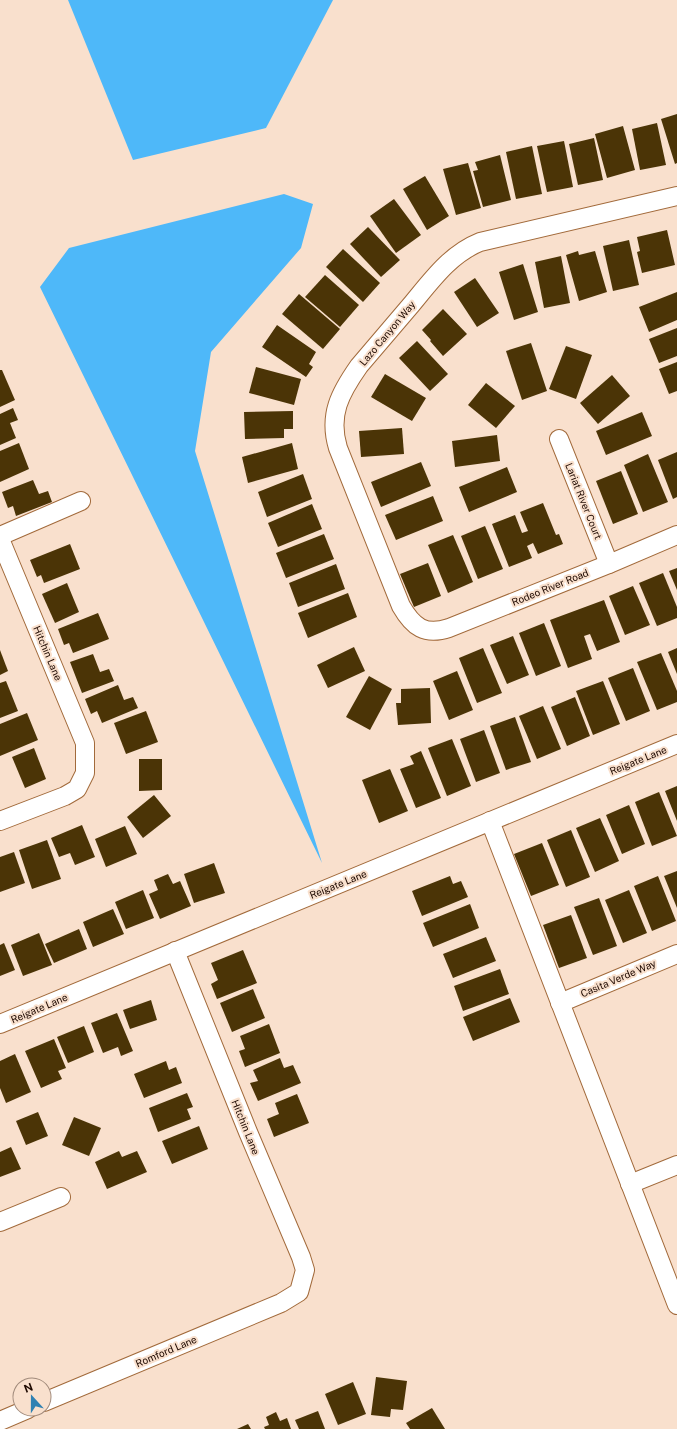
<svg xmlns="http://www.w3.org/2000/svg" width="677" height="1429" font-family="'Public Sans',sans-serif">
<style>
.water{fill:#4eb8f9}
.building{fill:#4b3406}
.lines{fill:none;stroke-linecap:round;stroke-linejoin:round}
.street-casing{stroke:#a26a3b;stroke-width:20}
.street{stroke:#fff;stroke-width:18}
.labels{text-anchor:middle;dominant-baseline:central;stroke-width:4;stroke-linejoin:round;paint-order:stroke}
.street-label{font-size:10px;fill:#1e0900;stroke:#f9e0cd}
</style>
<rect width="100%" height="100%" fill="#f9e0cd"/>
<g class="water">
<polygon points="68,0 333,0 266,128 133,160"/>
<polygon points="284,194 313,204 301,248 211,352 195,451 322,863 40,287 69,248"/>
</g>
<g class="building">
<polygon points="677,114 677,163 675,164 661,119"/>
<polygon points="657,123 666,165 640,170 632,129"/>
<polygon points="623,126 635,170 607,178 595,134"/>
<polygon points="594,138 603,180 578,185 569,144"/>
<polygon points="564,141 573,187 547,192 537,146"/>
<polygon points="532,146 542,194 516,199 506,152"/>
<polygon points="500,155 511,200 483,207 473,171 478,170 475,162"/>
<polygon points="468,163 481,208 456,215 443,169"/>
<polygon points="425,176 449,216 427,230 403,189"/>
<polygon points="394,199 421,235 396,253 370,216"/>
<polygon points="368,227 400,260 381,277 350,244"/>
<polygon points="667,230 675,265 642,273 637,252 640,251 637,237"/>
<polygon points="629,240 639,285 613,291 603,246"/>
<polygon points="343,249 380,283 363,302 326,267"/>
<polygon points="578,251 579,255 595,251 607,292 579,301 566,255"/>
<polygon points="561,256 570,303 544,308 535,262"/>
<polygon points="523,264 538,312 514,320 499,272"/>
<polygon points="325,275 359,305 340,327 305,297"/>
<polygon points="475,278 499,313 477,327 454,292"/>
<polygon points="677,292 677,320 649,332 639,307"/>
<polygon points="299,294 340,329 323,349 282,314"/>
<polygon points="443,309 467,334 443,356 430,341 431,340 422,330"/>
<polygon points="277,325 316,352 309,364 313,367 306,377 262,347"/>
<polygon points="677,328 677,356 659,363 649,339"/>
<polygon points="417,341 448,374 430,391 399,358"/>
<polygon points="531,343 547,391 522,400 506,351"/>
<polygon points="566,346 592,355 576,399 549,389"/>
<polygon points="677,362 677,391 669,394 659,369"/>
<polygon points="256,367 301,379 294,405 249,393"/>
<polygon points="0,370 2,370 15,400 0,407"/>
<polygon points="385,374 426,398 412,421 371,397"/>
<polygon points="612,375 630,396 598,424 580,403"/>
<polygon points="486,383 515,406 496,428 468,405"/>
<polygon points="13,408 18,420 10,423 16,438 0,445 0,414"/>
<polygon points="293,411 293,429 284,429 284,438 245,439 244,412"/>
<polygon points="642,412 652,436 606,455 596,431"/>
<polygon points="402,428 404,454 361,457 359,431"/>
<polygon points="497,435 500,461 455,467 452,441"/>
<polygon points="19,443 29,469 0,482 0,451"/>
<polygon points="292,443 298,469 248,483 242,457"/>
<polygon points="677,452 677,497 673,499 658,460"/>
<polygon points="648,454 668,502 643,512 624,465"/>
<polygon points="421,462 431,486 381,507 371,482"/>
<polygon points="507,467 517,492 469,512 459,487"/>
<polygon points="621,471 638,514 613,524 596,481"/>
<polygon points="303,474 312,499 267,517 258,492"/>
<polygon points="33,480 39,494 48,491 52,502 16,516 13,506 8,508 2,492"/>
<polygon points="433,496 443,521 396,540 385,515"/>
<polygon points="543,503 556,535 559,534 563,544 538,554 533,543 527,546 532,558 509,567 492,524 515,515 522,533 528,531 520,512"/>
<polygon points="312,504 322,529 278,547 268,523"/>
<polygon points="485,526 503,569 478,579 461,536"/>
<polygon points="324,534 334,559 286,578 276,553"/>
<polygon points="453,535 473,582 448,593 428,545"/>
<polygon points="70,544 80,569 44,583 41,575 37,577 30,560"/>
<polygon points="428,563 441,596 414,607 400,574"/>
<polygon points="336,564 345,589 298,607 289,583"/>
<polygon points="677,568 677,590 669,571"/>
<polygon points="663,573 677,607 677,618 657,626 639,583"/>
<polygon points="67,583 79,612 55,623 42,594"/>
<polygon points="633,586 650,625 625,635 609,596"/>
<polygon points="348,593 357,617 308,638 298,613"/>
<polygon points="604,600 620,642 597,651 590,634 584,636 592,659 568,668 550,620"/>
<polygon points="98,613 109,639 73,653 69,643 64,645 58,629"/>
<polygon points="544,623 561,666 536,676 519,633"/>
<polygon points="513,636 529,675 507,684 490,645"/>
<polygon points="354,647 365,671 328,688 317,665"/>
<polygon points="483,648 502,693 477,703 459,658"/>
<polygon points="677,648 677,674 668,652"/>
<polygon points="0,650 8,671 0,675"/>
<polygon points="661,653 677,691 677,702 657,710 637,662"/>
<polygon points="93,654 100,672 109,669 114,681 82,693 70,662"/>
<polygon points="633,668 650,711 626,721 608,678"/>
<polygon points="457,671 473,710 449,720 433,681"/>
<polygon points="369,676 392,689 370,730 346,717"/>
<polygon points="6,681 18,711 0,718 0,683"/>
<polygon points="603,681 620,724 593,735 576,691"/>
<polygon points="118,685 124,700 133,697 138,708 102,723 97,711 91,714 85,699"/>
<polygon points="430,688 431,723 398,725 396,703 401,703 401,689"/>
<polygon points="575,697 590,736 567,746 551,707"/>
<polygon points="543,706 561,749 537,759 519,716"/>
<polygon points="146,711 158,742 126,754 114,723"/>
<polygon points="27,713 38,740 0,756 0,724"/>
<polygon points="515,717 531,762 506,770 490,726"/>
<polygon points="484,730 500,773 476,782 460,739"/>
<polygon points="452,739 471,786 447,796 428,748"/>
<polygon points="34,748 46,779 25,788 12,757"/>
<polygon points="421,751 441,798 416,808 400,769 414,764 410,756"/>
<polygon points="139,759 162,759 162,790 139,791"/>
<polygon points="390,769 408,811 379,823 362,780"/>
<polygon points="677,786 677,821 665,791"/>
<polygon points="659,792 677,836 652,846 635,802"/>
<polygon points="154,795 171,816 143,838 127,817"/>
<polygon points="629,805 645,844 622,854 606,815"/>
<polygon points="600,818 619,861 595,872 576,828"/>
<polygon points="82,825 95,857 75,865 70,853 59,857 51,838"/>
<polygon points="125,826 137,854 106,867 95,839"/>
<polygon points="571,830 590,877 566,887 547,840"/>
<polygon points="47,840 61,879 32,889 19,850"/>
<polygon points="542,843 559,885 531,896 514,854"/>
<polygon points="14,852 25,883 0,892 0,857"/>
<polygon points="214,863 225,893 194,903 184,874"/>
<polygon points="677,871 677,908 664,876"/>
<polygon points="168,874 173,884 180,881 191,906 160,919 149,894 158,890 154,880"/>
<polygon points="450,876 453,884 461,881 468,897 422,916 412,891"/>
<polygon points="658,876 676,921 652,931 634,886"/>
<polygon points="143,890 154,918 126,929 115,902"/>
<polygon points="629,890 647,933 623,943 605,900"/>
<polygon points="599,898 617,946 593,955 574,907"/>
<polygon points="470,904 479,928 433,947 423,923"/>
<polygon points="113,909 124,934 93,947 83,922"/>
<polygon points="571,915 587,958 559,968 543,925"/>
<polygon points="79,929 87,949 54,963 45,944"/>
<polygon points="39,933 52,965 23,976 11,945"/>
<polygon points="486,937 496,961 453,978 443,954"/>
<polygon points="4,943 15,970 0,976 0,945"/>
<polygon points="243,950 257,983 217,999 211,984 218,980 211,963"/>
<polygon points="500,969 509,994 463,1011 454,986"/>
<polygon points="253,989 265,1018 232,1032 220,1003"/>
<polygon points="510,998 520,1022 473,1041 463,1017"/>
<polygon points="151,1000 157,1020 130,1029 123,1010"/>
<polygon points="117,1013 133,1051 121,1056 118,1047 103,1053 91,1023"/>
<polygon points="269,1024 280,1053 245,1067 239,1051 245,1049 240,1036"/>
<polygon points="84,1026 94,1052 68,1063 57,1037"/>
<polygon points="54,1039 66,1068 58,1071 62,1079 41,1088 25,1051"/>
<polygon points="15,1054 31,1092 6,1103 0,1088 0,1061"/>
<polygon points="280,1058 284,1068 293,1065 301,1083 258,1101 250,1083 258,1081 253,1070"/>
<polygon points="166,1061 169,1070 176,1067 182,1083 144,1098 134,1074"/>
<polygon points="187,1093 193,1107 187,1109 191,1119 158,1132 149,1108"/>
<polygon points="297,1094 309,1123 274,1137 267,1119 279,1114 275,1103"/>
<polygon points="38,1112 48,1136 26,1145 16,1121"/>
<polygon points="74,1117 101,1128 89,1156 62,1145"/>
<polygon points="199,1126 208,1149 172,1164 162,1141"/>
<polygon points="11,1147 21,1169 0,1177 0,1152"/>
<polygon points="119,1151 122,1157 137,1151 147,1172 107,1189 95,1162"/>
<polygon points="376,1377 407,1381 403,1410 391,1409 390,1417 371,1415"/>
<polygon points="353,1382 366,1414 338,1425 325,1394"/>
<polygon points="432,1408 445,1429 410,1429 406,1423"/>
<polygon points="318,1411 325,1429 299,1429 295,1420"/>
<polygon points="276,1412 280,1421 287,1418 291,1429 265,1429 264,1427 269,1425 266,1417"/>
<polygon points="248,1424 251,1429 237,1429"/>
</g>
<g class="lines">
<defs>
<g id="street">
<path d="M677 196 480 242C450 254 431 281 411 305 393 326 376 346 359 366 340 393 328 415 338 448L401 606C413 627 425 636 449 628L609 564 677 535"/>
<polyline points="559,439 609,564"/>
<polyline points="0,536 81,501"/>
<polyline points="0,539 85,743 85,773 77,789 65,796 0,821"/>
<polyline points="490,821 677,1305"/>
<polyline points="560,1003 677,954"/>
<polyline points="0,1024 677,744"/>
<polyline points="630,1184 677,1165"/>
<polyline points="0,1222 61,1197"/>
<polyline points="44,1402 281,1303 299,1292 305,1270 301,1257 248,1132 175,951"/>
<polyline points="0,1421 28,1409"/>
</g>
</defs>
<use href="#street" class="street-casing"/>
<use href="#street" class="street"/>
</g>
<g class="labels">
<g class="street-label">
<text transform="translate(387 333) rotate(-50)">Lazo Canyon Way</text>
<text transform="translate(584 501) rotate(68)">Lariat River Court</text>
<text transform="translate(550 587) rotate(-22)">Rodeo River Road</text>
<text transform="translate(48 653) rotate(67)">Hitchin Lane</text>
<text transform="translate(638 760) rotate(-22)">Reigate Lane</text>
<text transform="translate(338 884) rotate(-22)">Reigate Lane</text>
<text transform="translate(618 978) rotate(-23)">Casita Verde Way</text>
<text transform="translate(39 1008) rotate(-23)">Reigate Lane</text>
<text transform="translate(246 1127) rotate(68)">Hitchin Lane</text>
<text transform="translate(166 1351) rotate(-23)">Romford Lane</text>
</g>
</g>
<g transform="translate(32 1397) rotate(339)"><circle r="19" fill="#f9e0cd" stroke="#a18a7b"/>
<path d="M0-3L7 15L0 10L-7 15Z" fill="#3081b2"/>
<text y="-6" font-size="11" font-weight="bold" text-anchor="middle" fill="#1e0900">N</text>
</g>
</svg>
